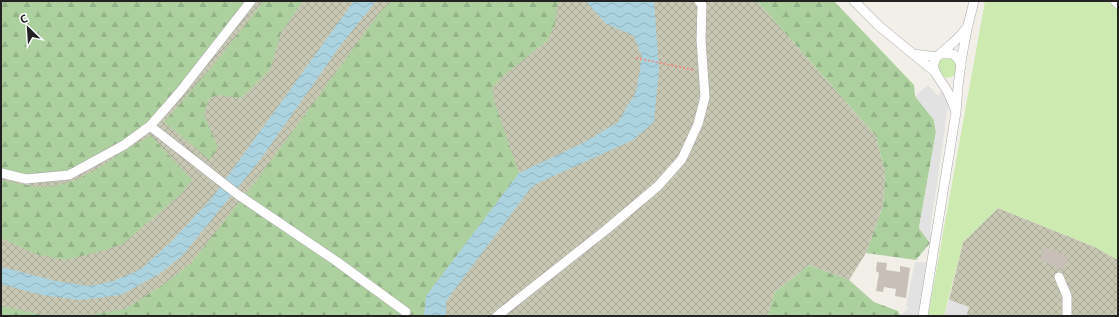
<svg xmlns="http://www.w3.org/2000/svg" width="1119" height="317" font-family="'Open Sans',sans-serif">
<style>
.construction{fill:url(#construction-cross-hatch)}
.grass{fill:#cdebb0}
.forest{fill:url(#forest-firs)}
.parking{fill:#e2e2e2}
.water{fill:url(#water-waves)}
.building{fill:#c7bfb8}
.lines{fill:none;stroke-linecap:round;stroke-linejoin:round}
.street-casing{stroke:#a9a9a9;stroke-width:10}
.path{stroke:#fa8072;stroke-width:1.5;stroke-dasharray:2 2;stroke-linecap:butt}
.street{stroke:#fff;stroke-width:9}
</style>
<defs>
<pattern id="construction-cross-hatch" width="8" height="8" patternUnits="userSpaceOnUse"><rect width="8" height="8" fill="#c7c7b4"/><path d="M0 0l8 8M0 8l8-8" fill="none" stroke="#abab9a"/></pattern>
<pattern id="forest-firs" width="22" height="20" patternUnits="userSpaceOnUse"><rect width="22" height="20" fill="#add19e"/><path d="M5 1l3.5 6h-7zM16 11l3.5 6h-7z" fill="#95b388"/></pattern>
<pattern id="water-waves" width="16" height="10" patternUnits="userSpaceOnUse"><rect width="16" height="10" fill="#aad3df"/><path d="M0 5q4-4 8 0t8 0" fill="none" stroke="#92b5bf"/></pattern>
</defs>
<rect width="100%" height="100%" fill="#f2efe9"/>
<g class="construction">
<polygon points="251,1 757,1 876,136 885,173 883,206 866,253 849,280 809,265 774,293 768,316 1,316 1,173"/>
<polygon points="998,208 1095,247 1118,260 1118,316 966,316 969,307 949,300 963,242"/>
</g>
<g class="grass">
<polygon points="985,1 1118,1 1118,260 1095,247 998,208 963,242 944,316 928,316"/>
<circle cx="947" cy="68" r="10"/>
</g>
<g class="forest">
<polygon points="1,1 251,1 152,123 69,175 26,179 1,173"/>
<polygon points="264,1 303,1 281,33 270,70 241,98 216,95 208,100 204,115 218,147 210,160 164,122 211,68"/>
<polygon points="392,1 558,1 555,24 547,41 505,74 492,88 495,104 519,173 426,296 424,316 82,316 125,309 167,282 191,263 259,177 380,12"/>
<polygon points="757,1 834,1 914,85 915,96 934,120 936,132 919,228 930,243 916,260 866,253 883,206 885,173 876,136"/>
<path d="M151 136 192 180 180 195 123 244 102 251 65 260 35 254 1 238V180C15 182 32 188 47 187 87 184 116 152 151 136Z"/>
<polygon points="809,265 849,280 874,302 898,311 900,315 768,316 774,293"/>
<polygon points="1,306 48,316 1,316"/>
</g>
<g class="parking">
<polygon points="928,85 938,96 944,86 953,104 948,107 930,231 933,236 930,243 919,228 936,132 934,120 915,96"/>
<polygon points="915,262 931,263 923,316 915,315 899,316 909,308 906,306"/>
<polygon points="949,300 969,307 966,316 944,316"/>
</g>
<g class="water">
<polygon points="354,1 376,1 340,46 260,160 182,256 159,274 121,295 80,300 42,295 1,284 1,267 56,281 88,286 114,281 141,269 172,241 212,198"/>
<polygon points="586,1 654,1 659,69 654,122 633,140 538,183 530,189 446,301 446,316 424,316 426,296 519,173 585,142 618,122 636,92 642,57 634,36 605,23"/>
</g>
<g class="building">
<polygon points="1045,247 1069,257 1064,270 1040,260"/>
<polygon points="877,262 887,263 886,270 900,272 900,266 910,268 906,298 895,296 896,289 884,287 883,292 876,291 879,273 876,271"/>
</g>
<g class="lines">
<defs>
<g id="street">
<polyline points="854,1 879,26 935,72"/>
<polyline points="1115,1 1118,4"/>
<polyline points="913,54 937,57"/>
<polyline points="941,54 953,54 959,60 961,66"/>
<path d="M955 109C952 102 950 95 946 89 940 79 927 67 938 56 947 47 957 41 965 30"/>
<polyline points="150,126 237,194 336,261 406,312"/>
<polyline points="1,173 26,179 69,175 124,145 150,126 179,93 251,1"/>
<polyline points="1059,277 1067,296 1067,316"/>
<polyline points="497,316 607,229 658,186 682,159 698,124 705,97 701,40 702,5 699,1"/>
<path d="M923 316 956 112C958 75 964 37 974 1"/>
</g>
</defs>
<use href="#street" class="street-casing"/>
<polyline class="path" points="636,58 695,70"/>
<use href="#street" class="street"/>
</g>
<rect width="1119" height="317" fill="none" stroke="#222222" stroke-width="4"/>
<g transform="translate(28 28) rotate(335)" stroke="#ffffff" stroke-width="3" paint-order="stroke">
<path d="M0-3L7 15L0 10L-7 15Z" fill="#222222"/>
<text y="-6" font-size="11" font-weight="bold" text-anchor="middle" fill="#222222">С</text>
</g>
</svg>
